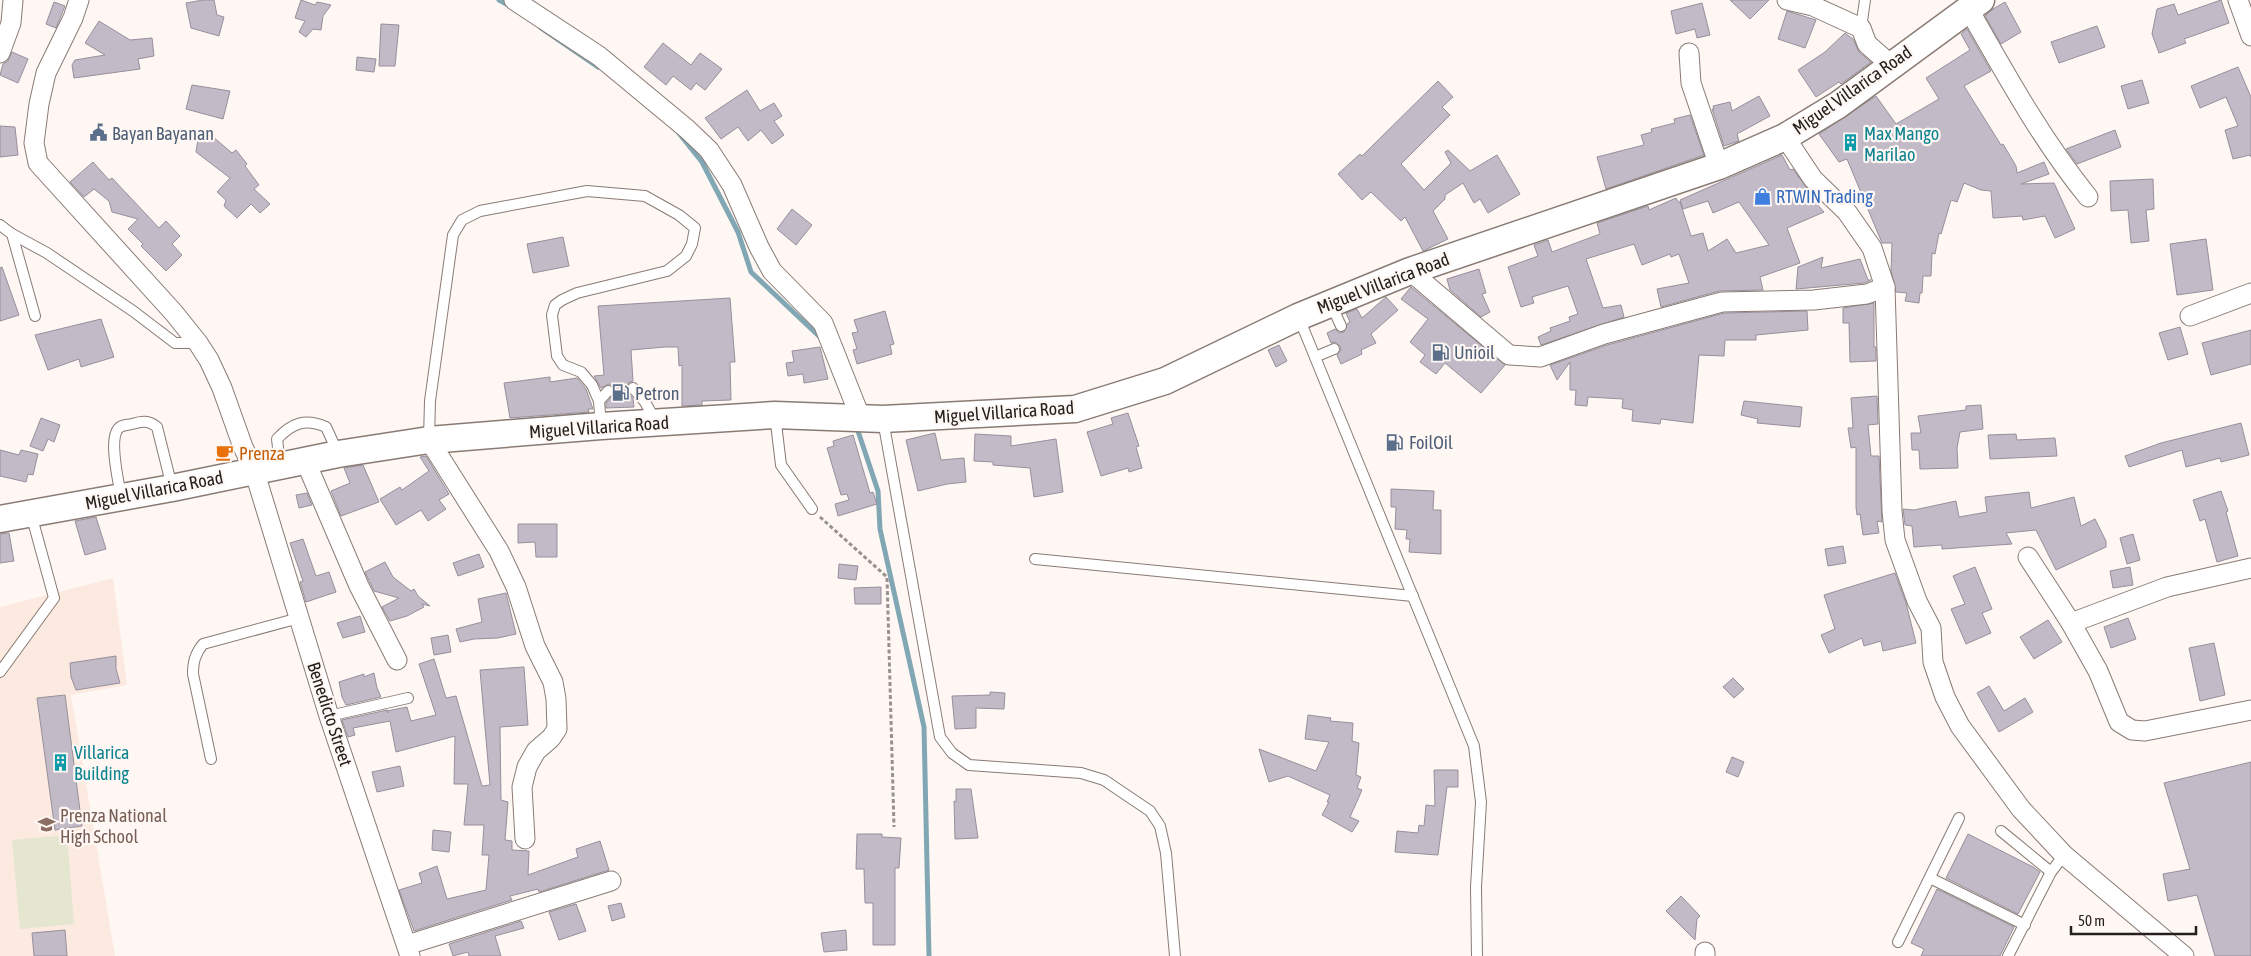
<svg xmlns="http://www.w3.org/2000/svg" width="2251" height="956" font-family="'Asap Condensed',sans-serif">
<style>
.built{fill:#fceae0}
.green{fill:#e4e6cf}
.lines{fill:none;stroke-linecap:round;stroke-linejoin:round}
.stream{stroke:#80a7b3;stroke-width:5}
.building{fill:#c2bac6;stroke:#978f9b}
.lane-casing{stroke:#897b74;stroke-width:12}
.street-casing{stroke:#897b74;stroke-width:21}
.secondary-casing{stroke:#897b74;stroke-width:29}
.path{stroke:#98928f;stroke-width:3;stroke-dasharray:4 2.5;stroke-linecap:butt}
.lane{stroke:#fff;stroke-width:10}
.street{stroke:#fff;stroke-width:19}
.secondary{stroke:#fff;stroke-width:26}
.labels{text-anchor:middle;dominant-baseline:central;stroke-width:4.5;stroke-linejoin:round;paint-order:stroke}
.street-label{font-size:18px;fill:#25201d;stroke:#fef7f4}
.service-label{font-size:18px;fill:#4e5e75;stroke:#fef7f4;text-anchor:start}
.culture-label{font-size:18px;fill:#0d838f;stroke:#fef7f4;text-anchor:start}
.shop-label{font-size:18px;fill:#366cbe;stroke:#fef7f4;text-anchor:start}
.food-label{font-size:18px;fill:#c56008;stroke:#fef7f4;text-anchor:start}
.education-label{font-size:18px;fill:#785e54;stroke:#fef7f4;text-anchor:start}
</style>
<rect width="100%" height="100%" fill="#fef7f4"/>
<polygon class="built" points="113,578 127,685 71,695 115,956 0,956 0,607"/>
<polygon class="green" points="67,835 74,924 20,929 12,840"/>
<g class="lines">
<g class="stream">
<polyline points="499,0 510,6"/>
<polyline points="541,28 598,67"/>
<polyline points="678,132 702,162 738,232 751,272 822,339"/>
<polyline points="857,428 878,491 880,529 924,727 929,956"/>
</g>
</g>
<g class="building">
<polygon points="203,0 214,0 217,15 224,17 219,36 191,28 186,3"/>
<polygon points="301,0 315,5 317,2 331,5 323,16 321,30 313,29 306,37 299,32 305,21 295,18"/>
<polygon points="1730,0 1769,0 1750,19"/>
<polygon points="2221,0 2229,23 2184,39 2186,43 2159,53 2152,34 2157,9 2174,4 2178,15"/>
<polygon points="54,2 65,6 56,28 46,24"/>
<polygon points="2005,2 2021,32 2001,44 1985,16 1993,9"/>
<polygon points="1702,3 1710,35 1697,38 1695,29 1676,34 1671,11"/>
<polygon points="1787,11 1816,20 1805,48 1778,39"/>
<polygon points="99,21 130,40 152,38 154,56 138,59 140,69 74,78 72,65 75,60 105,55 85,43"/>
<polygon points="381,24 399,25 395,66 379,66"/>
<polygon points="2097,26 2105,47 2059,63 2051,42"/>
<polygon points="1967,29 1991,71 1964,86 2001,145 2003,144 2016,166 2017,173 2044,162 2049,174 2021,184 2054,183 2075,229 2055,238 2045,216 2023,220 2022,216 1993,218 1991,191 1981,190 1964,183 1957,202 1951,200 1941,234 1939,233 1935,254 1932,253 1931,276 1923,276 1922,293 1920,293 1919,303 1905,301 1907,293 1896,292 1891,271 1892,243 1882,243 1847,159 1839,162 1819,134 1876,96 1896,124 1939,99 1926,78 1970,50 1961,34"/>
<polygon points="1845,33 1853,39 1859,52 1871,62 1841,84 1839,82 1816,97 1798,70 1825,52"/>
<polygon points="663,43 691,65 700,53 722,69 705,90 696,83 691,90 673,76 666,85 644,67"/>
<polygon points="12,52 28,59 18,83 0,75 3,64 8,61"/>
<polygon points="357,57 376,59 374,72 356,70"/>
<polygon points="2238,67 2251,97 2251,157 2250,155 2233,159 2225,130 2238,126 2226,97 2200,108 2191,86"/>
<polygon points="2142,80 2149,103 2128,109 2121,86"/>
<polygon points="1438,81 1453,97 1442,107 1450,115 1401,164 1424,190 1451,163 1445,152 1448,150 1470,171 1497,155 1520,194 1488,213 1480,199 1474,203 1463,183 1445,195 1445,199 1433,211 1448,239 1423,251 1405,217 1401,221 1371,192 1362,200 1338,174 1360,154 1362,156"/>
<polygon points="192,85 230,91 223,119 186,109"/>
<polygon points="747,90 760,111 774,103 782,116 774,121 784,135 772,144 761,130 748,141 738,127 721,139 705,118"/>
<polygon points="1759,96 1770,116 1737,134 1739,141 1724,146 1712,109 1714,109 1713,106 1730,102 1732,111"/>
<polygon points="1690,115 1704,155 1606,189 1597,157 1644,145 1641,135 1652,132 1651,129 1675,123 1674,119"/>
<polygon points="0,126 15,127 18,155 0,157"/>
<polygon points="2115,130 2121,147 2077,164 2066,149"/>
<polygon points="212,136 232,153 236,150 247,164 245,166 259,185 254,189 270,204 260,213 251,204 237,218 224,206 226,200 217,192 230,178 196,152 198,139"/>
<polygon points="1782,155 1790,170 1793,169 1809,191 1805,191 1824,212 1787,228 1800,263 1760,277 1763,290 1719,291 1661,307 1657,289 1689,283 1679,254 1671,257 1670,254 1642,265 1634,244 1586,259 1603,308 1621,305 1624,317 1541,345 1538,337 1551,331 1550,328 1570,321 1569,317 1578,314 1568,286 1532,297 1534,303 1521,307 1508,267 1538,256 1534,245 1548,240 1552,252 1600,234 1597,223 1648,206 1649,210 1676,198 1678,202 1680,202 1691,236 1703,233 1708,251 1727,239 1736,253 1769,245 1739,202 1713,213 1708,201 1683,209 1680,200"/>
<polygon points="93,162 109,180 112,178 159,228 166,221 180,236 172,244 182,255 166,271 141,246 143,244 128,229 138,219 112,212 109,201 94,189 84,197 70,182"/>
<polygon points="2153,179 2154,209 2146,210 2149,241 2131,243 2128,210 2111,211 2110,181"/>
<polygon points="792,209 812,225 796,245 777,229"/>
<polygon points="563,237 569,266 533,273 527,244"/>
<polygon points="2206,239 2213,290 2177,295 2170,244"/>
<polygon points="1823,257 1821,268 1860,259 1868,280 1871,280 1864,283 1796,289 1798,267"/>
<polygon points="2,267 19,315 0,321 0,268"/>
<polygon points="1479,269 1486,293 1482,294 1490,312 1481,317 1450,290 1447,279"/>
<polygon points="1411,287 1505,365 1481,393 1445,363 1436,374 1420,362 1425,355 1410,342 1428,319 1401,299"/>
<polygon points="1386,297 1398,310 1371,334 1376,343 1361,350 1362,354 1341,364 1337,355 1341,350 1340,346 1335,342 1331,343 1327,333 1335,329 1340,333 1344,332 1347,324 1350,322 1346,313 1357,309 1362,318"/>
<polygon points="730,298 735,362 730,362 731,400 702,401 702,405 682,406 682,365 679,366 678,347 665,347 631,350 633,381 628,383 626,389 633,399 634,407 606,408 606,403 613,395 614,388 609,384 601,388 594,376 604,375 598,306"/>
<polygon points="1874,303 1874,347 1876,347 1876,361 1850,362 1849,323 1843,323 1843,308"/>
<polygon points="885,311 894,344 890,345 892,354 857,364 853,350 857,349 852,333 858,332 854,320"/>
<polygon points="1807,311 1808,330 1756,335 1756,340 1725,340 1724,356 1699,355 1693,423 1661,419 1660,424 1632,421 1633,410 1622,408 1623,399 1588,397 1587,406 1575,405 1576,390 1570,390 1570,362 1557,380 1550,365 1607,345 1724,313"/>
<polygon points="101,319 114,357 81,367 79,359 48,370 35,335"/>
<polygon points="2180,327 2188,354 2168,360 2159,333"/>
<polygon points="2251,330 2251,364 2211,375 2202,343"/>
<polygon points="1279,345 1287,361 1276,367 1268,350"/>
<polygon points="820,347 828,379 804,383 803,374 788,376 786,363 794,362 792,351"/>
<polygon points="550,377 550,382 577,378 586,389 593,409 588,409 589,412 510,418 504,383"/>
<polygon points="1877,396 1878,424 1868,425 1871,456 1879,456 1882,522 1877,521 1879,533 1863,535 1860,514 1857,515 1856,507 1856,447 1851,448 1848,428 1853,428 1851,398"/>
<polygon points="1744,401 1802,407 1800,427 1757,423 1758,419 1741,415"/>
<polygon points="1981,405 1983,429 1960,432 1957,448 1958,468 1920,469 1919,450 1912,450 1911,433 1921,433 1918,416 1966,410 1966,406"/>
<polygon points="1128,413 1139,446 1136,447 1142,468 1129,472 1128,468 1101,476 1087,432 1113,424 1111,418"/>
<polygon points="41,418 60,425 54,442 48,439 43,451 30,446"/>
<polygon points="2241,423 2249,455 2221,462 2220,458 2186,467 2182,450 2129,467 2125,456 2161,443"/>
<polygon points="935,433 941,460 964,458 966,482 947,484 918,491 906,440"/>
<polygon points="975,434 1011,436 1011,446 1056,439 1063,492 1034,497 1030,468 993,465 993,462 974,461"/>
<polygon points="2016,434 2017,440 2055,438 2057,456 1990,459 1988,435"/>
<polygon points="853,435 870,493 873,492 877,504 838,516 835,504 849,500 847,494 841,495 827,448 834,446 833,441"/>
<polygon points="0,450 19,455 21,450 38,454 33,475 28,474 26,482 0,476"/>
<polygon points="426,456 449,494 439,500 446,509 428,521 421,510 396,525 380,499 400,487 402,490 429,471 420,457"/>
<polygon points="363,465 379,502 341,516 331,491 350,483 344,468"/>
<polygon points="1391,489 1434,491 1433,510 1441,510 1441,554 1409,552 1410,539 1406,539 1407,530 1395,529 1396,507 1391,507"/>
<polygon points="2221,491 2228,511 2226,512 2238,556 2217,562 2205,519 2200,521 2193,500"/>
<polygon points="2029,492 2031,508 2074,497 2081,526 2095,519 2106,541 2106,547 2056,570 2036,530 2006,533 2012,544 1942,549 1942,545 1914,547 1912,526 1905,525 1903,509 1914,510 1956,501 1959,517 1987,512 1985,497"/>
<polygon points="307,493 312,505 299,508 296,495"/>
<polygon points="96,517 106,549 85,555 75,521"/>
<polygon points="518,524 557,524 557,557 536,557 535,542 518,543"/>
<polygon points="9,533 14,561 0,563 0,534"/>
<polygon points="2133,534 2140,560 2127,564 2120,538"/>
<polygon points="303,539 316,576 329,572 336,592 306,602 300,582 303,581 290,543"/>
<polygon points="1843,546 1846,563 1828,566 1825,549"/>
<polygon points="479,554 484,567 458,576 453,563"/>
<polygon points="385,562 393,577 411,591 414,589 418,596 430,606 422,604 424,607 407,616 390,621 382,607 399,598 374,591 365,572"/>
<polygon points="839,564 858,566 856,580 838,578"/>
<polygon points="1975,567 1992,609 1982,613 1991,633 1966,644 1951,609 1965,604 1953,576"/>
<polygon points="2130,567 2133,585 2113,588 2110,571"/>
<polygon points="1895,573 1906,603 1916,643 1883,651 1881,641 1864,646 1862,638 1829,653 1821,635 1835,629 1824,595"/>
<polygon points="881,587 881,604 855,604 854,588"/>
<polygon points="506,593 516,634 498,638 474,639 460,642 456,629 482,622 478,599"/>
<polygon points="360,616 365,632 343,638 337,623"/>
<polygon points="2128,618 2136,639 2111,648 2104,627"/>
<polygon points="2048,620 2062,642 2034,659 2020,637"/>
<polygon points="448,635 451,652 434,655 431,638"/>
<polygon points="2214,643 2225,695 2200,701 2189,648"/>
<polygon points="116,656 116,669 120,683 76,690 71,677 70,663"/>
<polygon points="434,659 446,698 456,696 482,786 490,785 480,670 524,667 528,725 500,727 501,800 508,802 505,840 512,841 512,850 529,851 528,875 578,857 576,849 600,841 609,870 539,892 538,889 510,896 512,900 414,931 399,890 422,883 419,873 437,866 447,899 486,890 489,855 482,855 484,825 464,825 468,784 454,784 455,736 396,752 390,721 353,728 355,735 348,737 342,720 387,710 388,713 387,711 407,707 411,721 436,715 419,664"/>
<polygon points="374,673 377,688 381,697 346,705 342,697 339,682 364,674 364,677"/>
<polygon points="1733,678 1744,689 1734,698 1723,687"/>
<polygon points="1989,686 2004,711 2025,698 2033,712 1999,732 1977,693"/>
<polygon points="990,692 1005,693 1004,709 976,708 976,728 955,729 952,696 990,695"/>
<polygon points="65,695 82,826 55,830 37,698"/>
<polygon points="1308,715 1331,718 1330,721 1353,723 1352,741 1359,743 1356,775 1361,777 1357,788 1362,790 1350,817 1359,821 1352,832 1322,815 1329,802 1327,802 1330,795 1288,776 1269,782 1259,749 1316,771 1329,742 1305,739"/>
<polygon points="1732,757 1744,762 1738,777 1726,772"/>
<polygon points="2251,762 2251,956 2215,956 2197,895 2168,901 2163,874 2190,869 2164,783"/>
<polygon points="400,766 404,786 377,792 372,772"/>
<polygon points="1434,770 1458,770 1458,787 1447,787 1438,855 1395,852 1397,831 1418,833 1419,825 1424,826 1426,805 1435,806"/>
<polygon points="956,789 971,789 978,838 955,839 954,801 956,802"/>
<polygon points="433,830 451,832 449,852 432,850"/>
<polygon points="857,834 882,834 882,837 901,838 899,868 895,868 895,945 873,945 873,903 865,903 864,869 856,869"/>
<polygon points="1968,834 2033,867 2040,872 2018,914 1946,878"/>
<polygon points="1937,889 2014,927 2000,956 1921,956 1924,949 1911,943"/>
<polygon points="1681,896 1700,916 1697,919 1695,940 1666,911"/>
<polygon points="621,903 625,917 612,921 608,906"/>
<polygon points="576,904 586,931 559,940 549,912"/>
<polygon points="521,921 524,928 495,936 501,956 469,956 468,952 453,956 449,944"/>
<polygon points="65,930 67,956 34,956 32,933"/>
<polygon points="846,930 847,950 824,952 821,933"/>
</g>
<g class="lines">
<defs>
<g id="lane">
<polyline points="1861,28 1865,0"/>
<polyline points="0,225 12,234 47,253 133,311 175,343 198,343"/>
<polyline points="12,234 35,316"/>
<polyline points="1331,304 1341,326"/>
<polyline points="1299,318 1474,746 1481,802 1476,887 1477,956"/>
<polyline points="1315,357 1334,349"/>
<polyline points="633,388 645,402 656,422"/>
<polyline points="775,415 781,465 812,509"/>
<polyline points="883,420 940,737 952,753 969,765 1081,773 1104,780 1150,811 1160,826 1166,853 1175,956"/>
<polyline points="601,426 599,401 608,391"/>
<polyline points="429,439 430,401 453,235 462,220 480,211 587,191 645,196 679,215 695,228 692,244 686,256 667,271 577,293 562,300 555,305 552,315 557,356 563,365 581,372 592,385 599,401"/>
<path d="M280 464 277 439C292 423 305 418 326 427L338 453"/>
<path d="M121 497C119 482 107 436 120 427 123 425 128 425 132 424 142 421 148 420 157 427L172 487"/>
<polyline points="1035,559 1413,596"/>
<polyline points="0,672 54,598 31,514"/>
<polyline points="329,716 408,698"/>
<path d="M211 759 193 674C193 662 195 654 203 644L299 618"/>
<polyline points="2001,831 2051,872"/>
<polyline points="1930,878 2025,925"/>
<polyline points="1898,942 1959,818"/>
<polyline points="2008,956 2051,872 2064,855"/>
</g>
<g id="street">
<polyline points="79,0 73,18 46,73 39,104 34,143 38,163 174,313 198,343 209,360 222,388 243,447 254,470 329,716 410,956"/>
<polyline points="514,0 599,56 687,129 709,150 732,185 759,247 772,271 823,323 861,419"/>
<polyline points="1787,0 1813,6 1861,28 1867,44 1891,65"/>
<polyline points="2238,0 2251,36"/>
<path d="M1968 8C2005 73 2041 139 2088 197"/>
<polyline points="0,53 11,23 13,0"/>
<polyline points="1689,53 1691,83 1719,166"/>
<polyline points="1785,137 1813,179 1847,212 1872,248 1885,287 1892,511 1895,540 1917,601 1931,628 1933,662 1945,697 1960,726 2021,809 2064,855 2184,956"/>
<polyline points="1410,271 1509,355 1540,357 1604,334 1722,302 1814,300 1867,294 1885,287"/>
<polyline points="2190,316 2251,293"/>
<polyline points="429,440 499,551 516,587 535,646 553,682 556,699 557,729 551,738 536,751 527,767 522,787 525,839"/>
<polyline points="305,460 359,586 397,660"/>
<polyline points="2028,557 2071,623 2167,587 2251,568"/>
<polyline points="2071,623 2098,671 2119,722 2132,730 2145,731 2251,710"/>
<polyline points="407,945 611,881"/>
<polyline points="1705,952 1705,956"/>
</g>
<polyline id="secondary" points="0,519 172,488 338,454 429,440 601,426 775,415 883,419 1075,409 1165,381 1298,317 1410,271 1719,166 1785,137 1838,105 1981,0"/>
</defs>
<use href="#lane" class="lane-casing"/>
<use href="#street" class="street-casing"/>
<use href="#secondary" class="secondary-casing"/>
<polyline class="path" points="820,517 887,577 894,827"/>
<use href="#lane" class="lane"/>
<use href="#street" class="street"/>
<use href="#secondary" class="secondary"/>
</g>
<defs>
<symbol id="civic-bare" viewBox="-9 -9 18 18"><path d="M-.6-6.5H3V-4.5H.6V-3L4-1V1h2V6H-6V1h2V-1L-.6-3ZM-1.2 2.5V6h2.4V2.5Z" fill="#5c6f8a" stroke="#fef7f4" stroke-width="2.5" paint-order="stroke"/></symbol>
<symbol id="building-bare" viewBox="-9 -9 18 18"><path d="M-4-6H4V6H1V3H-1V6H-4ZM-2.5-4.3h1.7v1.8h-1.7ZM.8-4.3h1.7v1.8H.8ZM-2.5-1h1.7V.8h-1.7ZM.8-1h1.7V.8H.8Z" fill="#0f9aa8" stroke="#fef7f4" stroke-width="2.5" paint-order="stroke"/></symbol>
<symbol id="shop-bare" viewBox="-9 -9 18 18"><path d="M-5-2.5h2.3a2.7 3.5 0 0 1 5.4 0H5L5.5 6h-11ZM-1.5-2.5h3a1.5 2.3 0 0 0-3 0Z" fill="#3f7fe0" stroke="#fef7f4" stroke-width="2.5" paint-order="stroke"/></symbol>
<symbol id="fuel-bare" viewBox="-9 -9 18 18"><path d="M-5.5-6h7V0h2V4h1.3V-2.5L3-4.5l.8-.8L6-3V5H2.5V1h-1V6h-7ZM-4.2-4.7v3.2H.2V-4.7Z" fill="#5c6f8a" stroke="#fef7f4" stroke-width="2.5" paint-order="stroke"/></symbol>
<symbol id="cafe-bare" viewBox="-9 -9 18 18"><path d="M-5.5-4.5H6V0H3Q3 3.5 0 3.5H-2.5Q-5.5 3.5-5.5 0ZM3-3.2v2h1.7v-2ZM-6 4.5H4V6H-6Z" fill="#e8710a" stroke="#fef7f4" stroke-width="2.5" paint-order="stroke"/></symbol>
<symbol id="school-bare" viewBox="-9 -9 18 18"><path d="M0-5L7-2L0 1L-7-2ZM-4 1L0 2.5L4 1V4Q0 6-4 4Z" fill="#8d6e63" stroke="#fef7f4" stroke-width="2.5" paint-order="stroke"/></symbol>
</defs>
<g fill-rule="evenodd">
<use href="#civic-bare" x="86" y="120" width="25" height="25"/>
<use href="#building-bare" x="1838" y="130" width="25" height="25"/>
<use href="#shop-bare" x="1750" y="184" width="25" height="25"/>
<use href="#fuel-bare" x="1428" y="340" width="25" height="25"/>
<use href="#fuel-bare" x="608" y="380" width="25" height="25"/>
<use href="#fuel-bare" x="1382" y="430" width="25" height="25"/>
<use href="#cafe-bare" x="212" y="440" width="25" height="25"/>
<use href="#building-bare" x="48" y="750" width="25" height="25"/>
<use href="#school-bare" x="34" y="812" width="25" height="25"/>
</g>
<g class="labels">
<g class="street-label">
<text transform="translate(1852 90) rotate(-35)">Miguel Villarica Road</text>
<text transform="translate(1383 283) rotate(-21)">Miguel Villarica Road</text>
<text transform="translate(1004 412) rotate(-4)">Miguel Villarica Road</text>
<text transform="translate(599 427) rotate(-4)">Miguel Villarica Road</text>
<text transform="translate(154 490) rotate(-11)">Miguel Villarica Road</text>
<text transform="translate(330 714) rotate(72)">Benedicto Street</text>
</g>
<g class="service-label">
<text x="112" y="133">Bayan Bayanan</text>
<text x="1454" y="352">Unioil</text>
<text x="635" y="393">Petron</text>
<text x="1409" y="442">FoilOil</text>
</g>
<g class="culture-label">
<text x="1864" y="133">Max Mango<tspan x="1864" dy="21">Marilao</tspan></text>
<text x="74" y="752">Villarica<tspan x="74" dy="21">Building</tspan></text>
</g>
<g class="shop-label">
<text x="1776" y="196">RTWIN Trading</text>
</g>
<g class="food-label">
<text x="239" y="453">Prenza</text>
</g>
<g class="education-label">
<text x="60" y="815">Prenza National<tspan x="60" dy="21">High School</tspan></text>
</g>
</g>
<path d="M2071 926v8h125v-8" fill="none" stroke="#25201d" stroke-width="2.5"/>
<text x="2078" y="926" font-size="15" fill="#25201d" stroke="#fef7f4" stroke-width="4" paint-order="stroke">50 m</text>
</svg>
